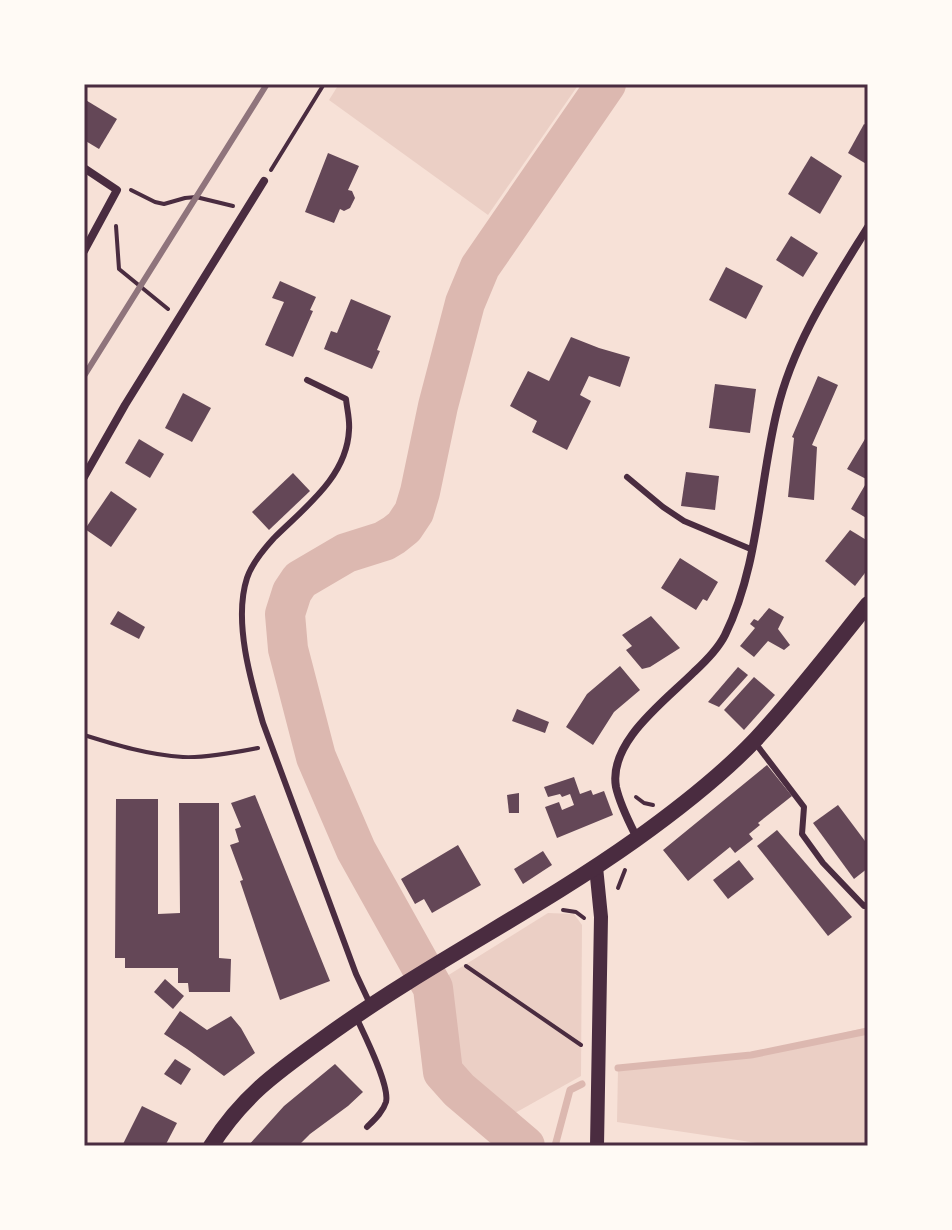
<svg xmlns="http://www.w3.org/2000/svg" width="952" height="1230" font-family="'DejaVu Sans',sans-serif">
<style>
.green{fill:#ebcfc5}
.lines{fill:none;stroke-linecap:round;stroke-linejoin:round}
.stream{stroke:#dcb8b0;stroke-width:7}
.river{stroke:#dcb8b0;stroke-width:40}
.building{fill:#644757}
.path{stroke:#4a2c40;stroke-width:4}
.service{stroke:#4a2c40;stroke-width:6}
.minor{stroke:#4a2c40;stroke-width:8}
.tertiary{stroke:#4a2c40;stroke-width:14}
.secondary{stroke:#4a2c40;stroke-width:16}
.rail{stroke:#8f747c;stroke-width:6}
.neatline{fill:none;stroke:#4a2c40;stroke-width:3}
</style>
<rect width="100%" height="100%" fill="#f7e1d7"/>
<g class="green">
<polygon points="339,84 579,84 488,215 329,100"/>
<polygon points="548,913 574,914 582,925 581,1076 515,1113 461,1067 447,976"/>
<polygon points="868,1027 868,1141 856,1146 766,1146 764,1144 617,1122 618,1068 751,1055"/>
</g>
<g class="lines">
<g class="stream">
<polyline points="618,1068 751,1055 868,1031"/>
<polyline points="555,1146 570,1090 582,1084"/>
</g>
<polyline class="river" points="525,1146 459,1090 443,1072 433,988 356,850 316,757 288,649 285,614 292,592 300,580 346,553 384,541 394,535 404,527 414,512 420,492 438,406 465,303 480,267 606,84"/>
</g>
<g class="building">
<polygon points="84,99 117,119 99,149 84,140"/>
<polygon points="864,124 868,126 868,165 848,153"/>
<polygon points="328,153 359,166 348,190 352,191 355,198 350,208 344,211 340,209 334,223 305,212"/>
<polygon points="811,156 842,176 820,214 788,194"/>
<polygon points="791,236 818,253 803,277 776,260"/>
<polygon points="726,267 763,286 746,319 709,300"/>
<polygon points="280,281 316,297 310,310 313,311 293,357 265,345 284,302 272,298"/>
<polygon points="351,299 391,316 377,350 380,351 372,369 324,349 331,331 337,333"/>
<polygon points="571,337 599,348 630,357 620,387 589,376 580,395 591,401 567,450 532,432 537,421 510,406 528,371 549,381"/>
<polygon points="818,376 838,385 812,445 817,447 814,500 788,497 794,438 792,437"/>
<polygon points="715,384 756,389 750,433 709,428"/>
<polygon points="183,393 211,408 192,442 165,428"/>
<polygon points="868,434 868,519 851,509 868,480 847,469"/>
<polygon points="139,439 164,454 150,478 125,463"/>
<polygon points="686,472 719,476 715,510 681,506"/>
<polygon points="293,473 310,491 269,530 252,512"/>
<polygon points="111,491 137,509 111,547 85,529"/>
<polygon points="850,530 868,541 868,569 855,586 825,561"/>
<polygon points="680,558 718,582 707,601 703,599 696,610 661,588"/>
<polygon points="769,608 784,617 778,629 790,645 784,650 768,641 754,657 740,646 755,628 750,624 754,619 758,621"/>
<polygon points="118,611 145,627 139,639 110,624"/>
<polygon points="651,616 680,648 650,667 642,669 626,650 632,646 622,635"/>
<polygon points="620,666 640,690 614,712 593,745 566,727 587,694"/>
<polygon points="738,667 748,675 719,707 708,702"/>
<polygon points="754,677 775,695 744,730 724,710"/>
<polygon points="517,709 549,722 545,733 512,721"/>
<polygon points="767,765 792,796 758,823 760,825 749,834 753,839 735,853 730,847 688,881 663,850"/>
<polygon points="574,777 580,794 591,790 593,795 604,791 613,815 557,838 545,807 559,802 562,810 574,805 570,794 562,797 560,794 548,797 544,787"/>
<polygon points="519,793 519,813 509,813 507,795"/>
<polygon points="255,795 330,981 280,1000 240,881 243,880 230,845 239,842 235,829 241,827 231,803"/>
<polygon points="116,799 158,799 158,914 180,913 179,803 219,803 219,958 231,959 230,992 189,992 188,983 178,983 178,968 125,968 125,958 115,958"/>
<polygon points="838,805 868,845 868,868 854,879 813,823"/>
<polygon points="777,830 852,917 828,936 757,846"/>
<polygon points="458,845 481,885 432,913 424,899 415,904 401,879"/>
<polygon points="543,851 552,865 523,884 514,869"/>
<polygon points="739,860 754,879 728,899 713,880"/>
<polygon points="165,979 184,996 173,1009 154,992"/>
<polygon points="180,1011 207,1030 231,1016 241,1028 255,1053 224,1076 187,1049 164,1034"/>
<polygon points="175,1059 191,1069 181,1085 164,1074"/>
<polygon points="335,1064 363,1092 348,1106 310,1134 298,1146 248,1146 284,1106"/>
<polygon points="142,1106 177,1123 165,1146 122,1146"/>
</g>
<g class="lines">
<g class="path">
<polyline points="271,170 324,84"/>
<polyline points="131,190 155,202 164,204 185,198 196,197 233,206"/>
<polyline points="116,226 119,269 168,309"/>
<path d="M84 735C116 745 149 755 183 757 203 758 238 752 258 748"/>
<polyline points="636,797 644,803 653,805"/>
<polyline points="618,888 625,870"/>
<polyline points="563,910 576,912 584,918"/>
<polyline points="466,966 581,1045"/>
</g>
<g class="service">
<path d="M307 380 346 399C347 409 350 420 349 430 347 477 304 508 274 538 263 550 252 563 247 578 233 621 251 682 263 723L356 974 371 1006"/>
<polyline points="627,477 663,507 684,521 753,550"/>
<polyline points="756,744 804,807 802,834 823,863 864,906 868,904"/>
<path d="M357 1019C365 1036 390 1086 386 1102 383 1112 374 1120 367 1127"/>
</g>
<g class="minor">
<polyline points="84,168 117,190 84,251"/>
<polyline points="84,477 125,405 264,181"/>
<path d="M637 838C629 822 620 805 616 787 608 742 665 701 694 672 706 661 718 649 725 635 759 566 759 484 777 411 793 343 832 285 868 227"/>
</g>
<polyline class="tertiary" points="596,867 601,917 597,1146"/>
<path class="secondary" d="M211 1146C245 1092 283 1068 334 1031 431 962 538 909 635 840 677 810 720 777 756 739 796 696 831 650 868 604"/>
<polyline class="rail" points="84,376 267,84"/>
</g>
<rect width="952" height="1230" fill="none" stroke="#fffaf5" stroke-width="172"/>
<rect x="86" y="86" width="780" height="1058" class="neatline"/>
</svg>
